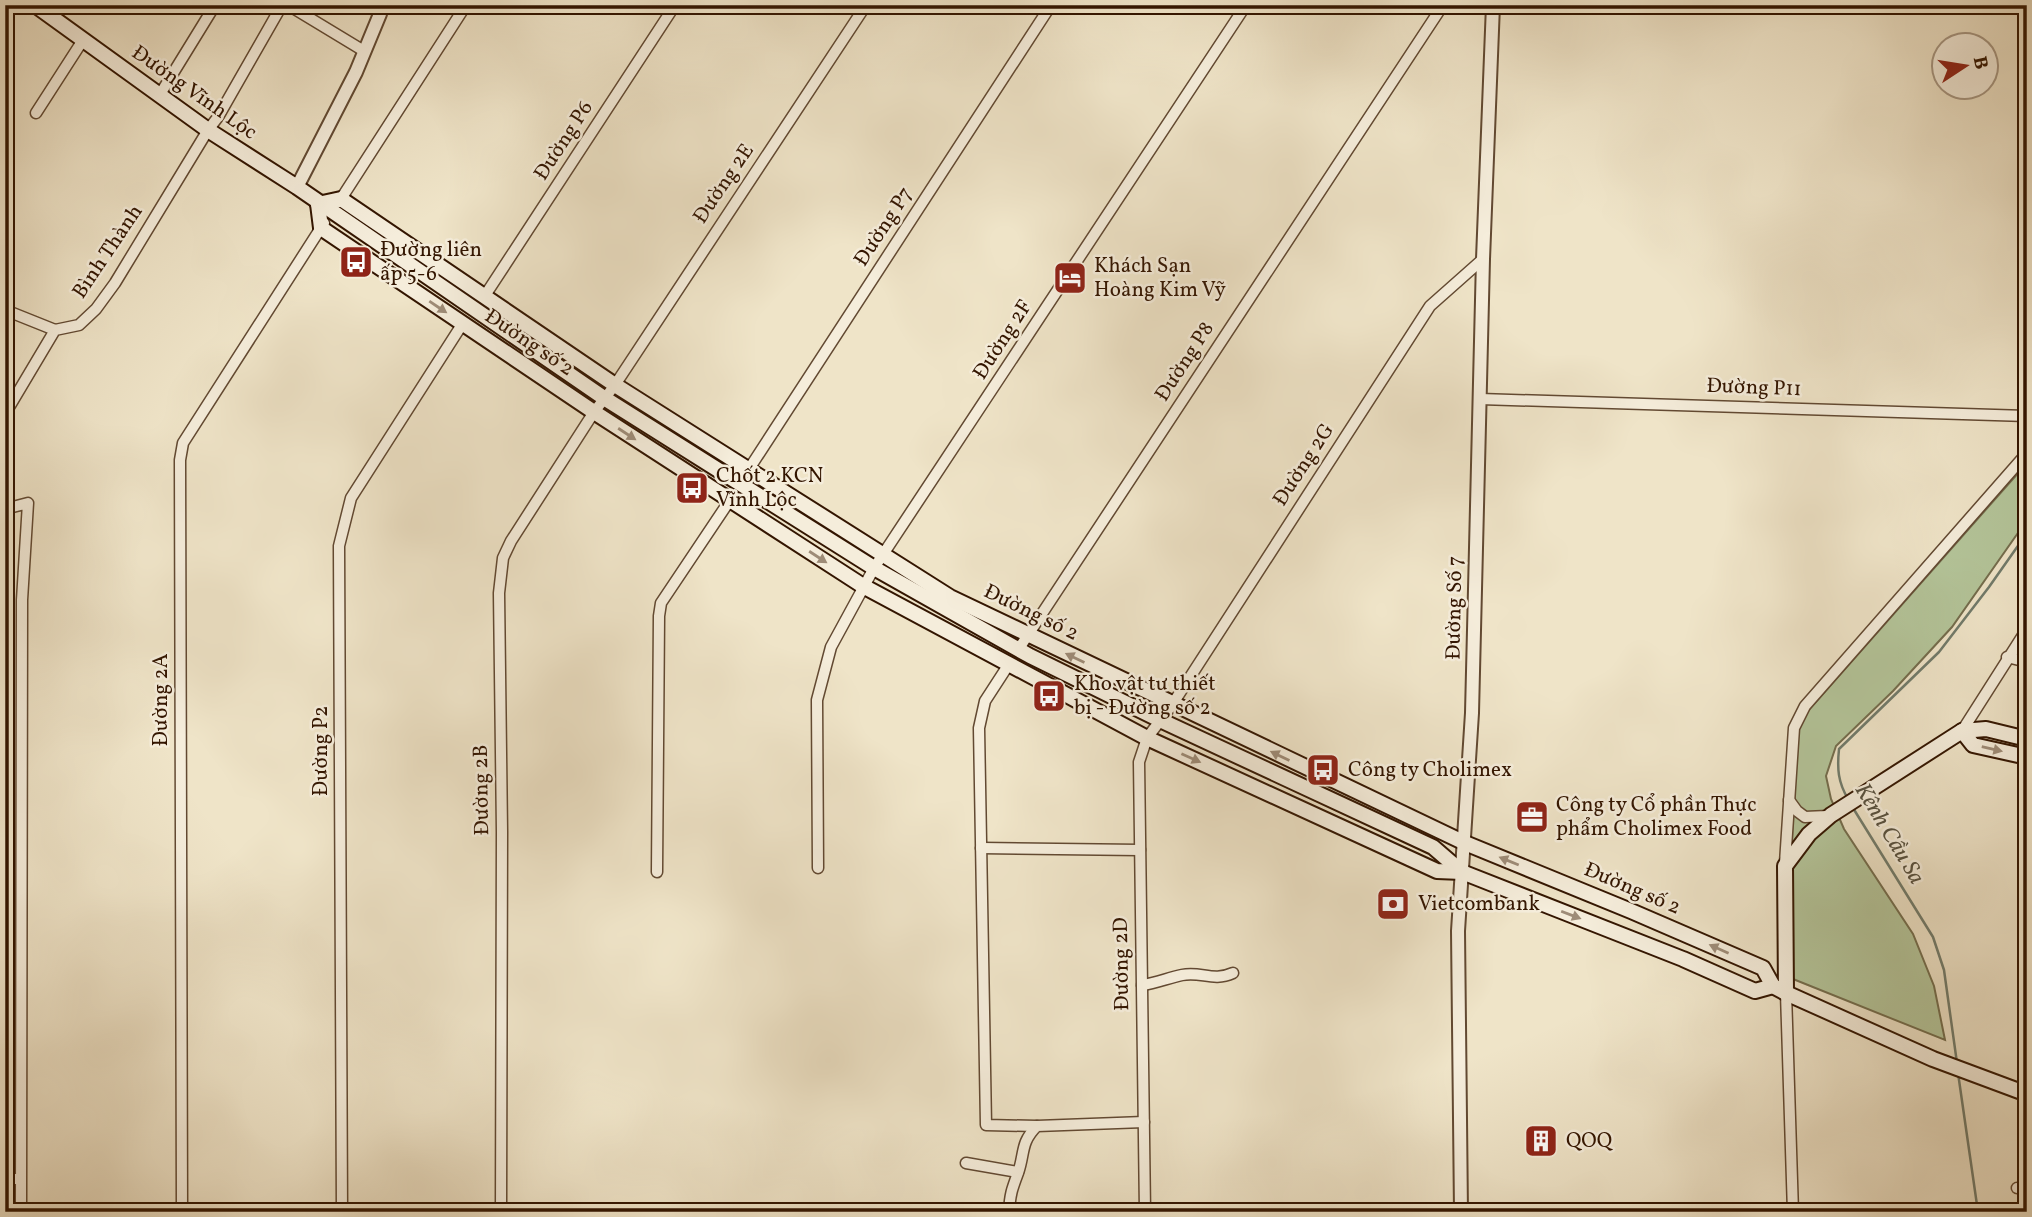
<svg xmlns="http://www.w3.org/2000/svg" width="2032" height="1217" font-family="Vollkorn,serif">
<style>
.green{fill:#b4c59a;stroke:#746d4d;stroke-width:2}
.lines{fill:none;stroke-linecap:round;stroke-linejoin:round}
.stream{stroke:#717b6b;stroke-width:2.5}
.minor-casing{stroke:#624932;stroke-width:13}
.tertiary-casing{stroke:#624932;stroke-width:16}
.secondary-casing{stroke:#331500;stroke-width:18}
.minor{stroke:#f5eddb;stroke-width:10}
.tertiary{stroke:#f5eddb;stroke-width:12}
.secondary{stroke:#f5eddb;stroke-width:14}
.oneway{fill:#9e8c78}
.labels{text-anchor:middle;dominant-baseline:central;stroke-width:5;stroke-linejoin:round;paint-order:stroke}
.street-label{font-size:21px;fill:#331500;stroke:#f5eddb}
.poi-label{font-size:21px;fill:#331500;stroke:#f5eddb;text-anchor:start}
.water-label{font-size:23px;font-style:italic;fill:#57503e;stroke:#f5eddb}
</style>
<rect width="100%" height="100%" fill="#efe4c8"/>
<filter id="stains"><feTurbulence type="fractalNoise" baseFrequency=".00286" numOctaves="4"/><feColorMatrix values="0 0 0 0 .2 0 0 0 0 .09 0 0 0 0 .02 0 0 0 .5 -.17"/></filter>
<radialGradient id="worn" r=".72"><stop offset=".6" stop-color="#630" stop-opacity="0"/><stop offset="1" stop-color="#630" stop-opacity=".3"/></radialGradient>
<polygon class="green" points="2027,463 2027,520 1952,627 1893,691 1836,746 1826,776 1831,799 1844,829 1913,934 1934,986 1945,1040 1788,977 1795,737 1807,712"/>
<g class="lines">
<g class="stream">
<path d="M1848 799C1838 782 1837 769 1839 749L1939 652 1989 587 2027 533"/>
<polyline points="1853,808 1933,937 1944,970 1957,1063"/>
<polyline points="1958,1073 1978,1212"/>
</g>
<defs>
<g id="minor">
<polyline points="288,5 364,51"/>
<polyline points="5,12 9,5"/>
<polyline points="159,96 215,5"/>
<polyline points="36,113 83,40"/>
<polyline points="339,202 466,5"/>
<polyline points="484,297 675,5"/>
<polyline points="5,310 55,330"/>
<polyline points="1480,399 2027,416"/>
<polyline points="5,414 55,330 79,325 96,309 115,283 208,130 218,117 282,5"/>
<polyline points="749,469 1051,5"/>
<polyline points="5,509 28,503 22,600 21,1212"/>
<polyline points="1018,650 1443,5"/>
<polyline points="2007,657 2027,662"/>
<polyline points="1009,664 985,701 979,728 986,1125 1037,1126"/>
<polyline points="1962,731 2027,629"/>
<polyline points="1789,800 1797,811 1805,817 1827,816"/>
<polyline points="981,848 1140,850"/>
<polyline points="1785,863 1794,728 1805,706 2027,453"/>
<polyline points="818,868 817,700 831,647 874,568 1246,5"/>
<polyline points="657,872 659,616 661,603 730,500"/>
<path d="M1142 985C1156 983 1168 978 1182 975 1201 971 1213 982 1233 973"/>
<polyline points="1786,993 1793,1212"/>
<polyline points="966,1163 1018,1172"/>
<polyline points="5,1179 20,1179"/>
<polyline points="2017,1188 2027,1188"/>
<polyline points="182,1212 180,460 183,443 324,223"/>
<polyline points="342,1212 339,546 351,498 463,323"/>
<polyline points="501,1212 502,832 499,593 503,558 511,541 594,412 615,385 866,5"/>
<path d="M1009 1212C1010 1194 1012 1189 1018 1173 1025 1153 1020 1143 1037 1126L1144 1122"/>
<polyline points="1145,1212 1139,762 1147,738 1172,705 1430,306 1483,259"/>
</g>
<g id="tertiary">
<polyline points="297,187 356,72 380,14 380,5"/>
<polyline points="1461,1212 1458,931 1472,713 1483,259 1493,5"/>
</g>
<g id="secondary">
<polyline points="35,5 208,130 297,187 604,398 874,568 1030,656 1160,720 1433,847 1462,872"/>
<polyline points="318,204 341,199 615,385 950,597 1465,843 1631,911 1763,968 1773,986 1786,993 1933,1059 2027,1094"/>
<polyline points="318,204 321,228 594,412 863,586 1147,738 1437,871 1462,872 1683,959 1755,991 1773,986"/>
<polyline points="1962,731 1973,745 2027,757"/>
<polyline points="1786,993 1785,866 1809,834 1831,815 1962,731 1986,729 2027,739"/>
</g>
</defs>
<use href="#minor" class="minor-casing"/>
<use href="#tertiary" class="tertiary-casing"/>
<use href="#secondary" class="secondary-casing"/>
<use href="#minor" class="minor"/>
<use href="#tertiary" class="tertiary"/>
<use href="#secondary" class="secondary"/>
</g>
<defs><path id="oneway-solid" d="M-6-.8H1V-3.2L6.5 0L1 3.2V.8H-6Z" transform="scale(1.75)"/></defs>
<g class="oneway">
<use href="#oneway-solid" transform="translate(438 307) rotate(34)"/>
<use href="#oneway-solid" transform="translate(627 434) rotate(33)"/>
<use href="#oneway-solid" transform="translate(818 557) rotate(33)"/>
<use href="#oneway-solid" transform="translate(1075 658) rotate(-154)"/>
<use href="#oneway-solid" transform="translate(1992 749) rotate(13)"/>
<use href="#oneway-solid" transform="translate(1280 756) rotate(-154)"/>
<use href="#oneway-solid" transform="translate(1191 758) rotate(24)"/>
<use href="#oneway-solid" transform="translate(1509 861) rotate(-158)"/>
<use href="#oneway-solid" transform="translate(1571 915) rotate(21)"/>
<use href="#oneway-solid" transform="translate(1719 949) rotate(-156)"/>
</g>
<defs>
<symbol id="bus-square" viewBox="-11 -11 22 22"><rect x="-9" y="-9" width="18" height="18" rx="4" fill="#8f2418" stroke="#f5eddb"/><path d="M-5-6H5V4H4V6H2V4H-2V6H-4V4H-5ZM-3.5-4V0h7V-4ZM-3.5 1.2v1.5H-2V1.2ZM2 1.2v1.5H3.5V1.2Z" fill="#fff"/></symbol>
<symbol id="hotel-square" viewBox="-11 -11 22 22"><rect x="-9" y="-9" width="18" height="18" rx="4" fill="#8f2418" stroke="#f5eddb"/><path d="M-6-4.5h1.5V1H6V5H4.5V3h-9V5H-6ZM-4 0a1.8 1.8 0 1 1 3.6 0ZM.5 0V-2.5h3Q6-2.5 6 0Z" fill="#fff"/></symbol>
<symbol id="office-square" viewBox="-11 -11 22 22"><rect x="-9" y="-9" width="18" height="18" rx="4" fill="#8f2418" stroke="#f5eddb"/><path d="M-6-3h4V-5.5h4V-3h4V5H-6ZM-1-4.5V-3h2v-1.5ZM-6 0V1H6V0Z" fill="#fff"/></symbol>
<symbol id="bank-square" viewBox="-11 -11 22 22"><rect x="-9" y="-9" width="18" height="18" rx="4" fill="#8f2418" stroke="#f5eddb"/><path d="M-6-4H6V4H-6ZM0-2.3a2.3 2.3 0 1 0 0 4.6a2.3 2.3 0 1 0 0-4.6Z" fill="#fff"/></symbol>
<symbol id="building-square" viewBox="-11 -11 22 22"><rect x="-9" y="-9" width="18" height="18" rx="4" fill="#8f2418" stroke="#f5eddb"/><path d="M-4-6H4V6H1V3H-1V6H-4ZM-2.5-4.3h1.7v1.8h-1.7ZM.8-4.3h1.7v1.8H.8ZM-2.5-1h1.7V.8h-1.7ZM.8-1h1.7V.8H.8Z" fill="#fff"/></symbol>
</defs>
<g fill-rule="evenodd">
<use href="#bus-square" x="337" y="243" width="38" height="38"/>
<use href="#hotel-square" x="1051" y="259" width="38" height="38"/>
<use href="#bus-square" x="673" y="469" width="38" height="38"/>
<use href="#bus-square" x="1030" y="677" width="38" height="38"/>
<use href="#bus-square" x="1304" y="751" width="38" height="38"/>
<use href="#office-square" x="1513" y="798" width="38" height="38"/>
<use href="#bank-square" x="1374" y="885" width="38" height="38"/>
<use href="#building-square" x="1522" y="1122" width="38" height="38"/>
</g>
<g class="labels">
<g class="street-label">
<text transform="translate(194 93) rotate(35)">Đường Vĩnh Lộc</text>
<text transform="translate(564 141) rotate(-57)">Đường P6</text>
<text transform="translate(724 184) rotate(-56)">Đường 2E</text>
<text transform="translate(884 227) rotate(-57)">Đường P7</text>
<text transform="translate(108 252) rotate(-56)">Bình Thành</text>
<text transform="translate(1003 340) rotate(-57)">Đường 2F</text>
<text transform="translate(529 343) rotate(34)">Đường số 2</text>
<text transform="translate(1185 362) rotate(-57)">Đường P8</text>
<text transform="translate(1754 388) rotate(2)">Đường P11</text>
<text transform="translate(1304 465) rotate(-57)">Đường 2G</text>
<text transform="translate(1455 608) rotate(-89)">Đường Số 7</text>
<text transform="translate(1031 613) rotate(26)">Đường số 2</text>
<text transform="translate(161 700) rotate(-90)">Đường 2A</text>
<text transform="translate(321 751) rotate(-90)">Đường P2</text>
<text transform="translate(482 790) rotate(-91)">Đường 2B</text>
<text transform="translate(1632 889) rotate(23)">Đường số 2</text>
<text transform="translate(1122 964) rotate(-91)">Đường 2D</text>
</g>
<g class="poi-label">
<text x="380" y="250">Đường liên<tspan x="380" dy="24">ấp 5-6</tspan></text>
<text x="1094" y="266">Khách Sạn<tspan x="1094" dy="24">Hoàng Kim Vỹ</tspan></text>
<text x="716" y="476">Chốt 2 KCN<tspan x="716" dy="24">Vĩnh Lộc</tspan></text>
<text x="1074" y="684">Kho vật tư thiết<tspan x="1074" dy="24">bị - Đường số 2</tspan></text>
<text x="1348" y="770">Công ty Cholimex</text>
<text x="1556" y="805">Công ty Cổ phần Thực<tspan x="1556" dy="24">phẩm Cholimex Food</tspan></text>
<text x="1418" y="904">Vietcombank</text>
<text x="1566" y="1141">QOQ</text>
</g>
<g class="water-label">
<text transform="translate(1889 834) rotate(59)">Kênh Cầu Sa</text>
</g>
</g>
<rect width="2032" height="1217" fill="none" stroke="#efe4c8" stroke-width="28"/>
<rect x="7" y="7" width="2018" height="1203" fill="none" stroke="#331500" stroke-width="3.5"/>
<rect x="14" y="14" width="2004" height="1189" fill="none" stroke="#331500" stroke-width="2"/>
<g transform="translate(1965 66) rotate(78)"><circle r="33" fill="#f5eddb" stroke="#a79783" stroke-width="2"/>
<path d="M0-5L12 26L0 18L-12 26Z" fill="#8f2418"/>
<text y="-10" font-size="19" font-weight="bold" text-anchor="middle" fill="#331500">B</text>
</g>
<rect width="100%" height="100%" filter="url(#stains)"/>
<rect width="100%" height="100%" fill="url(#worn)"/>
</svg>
